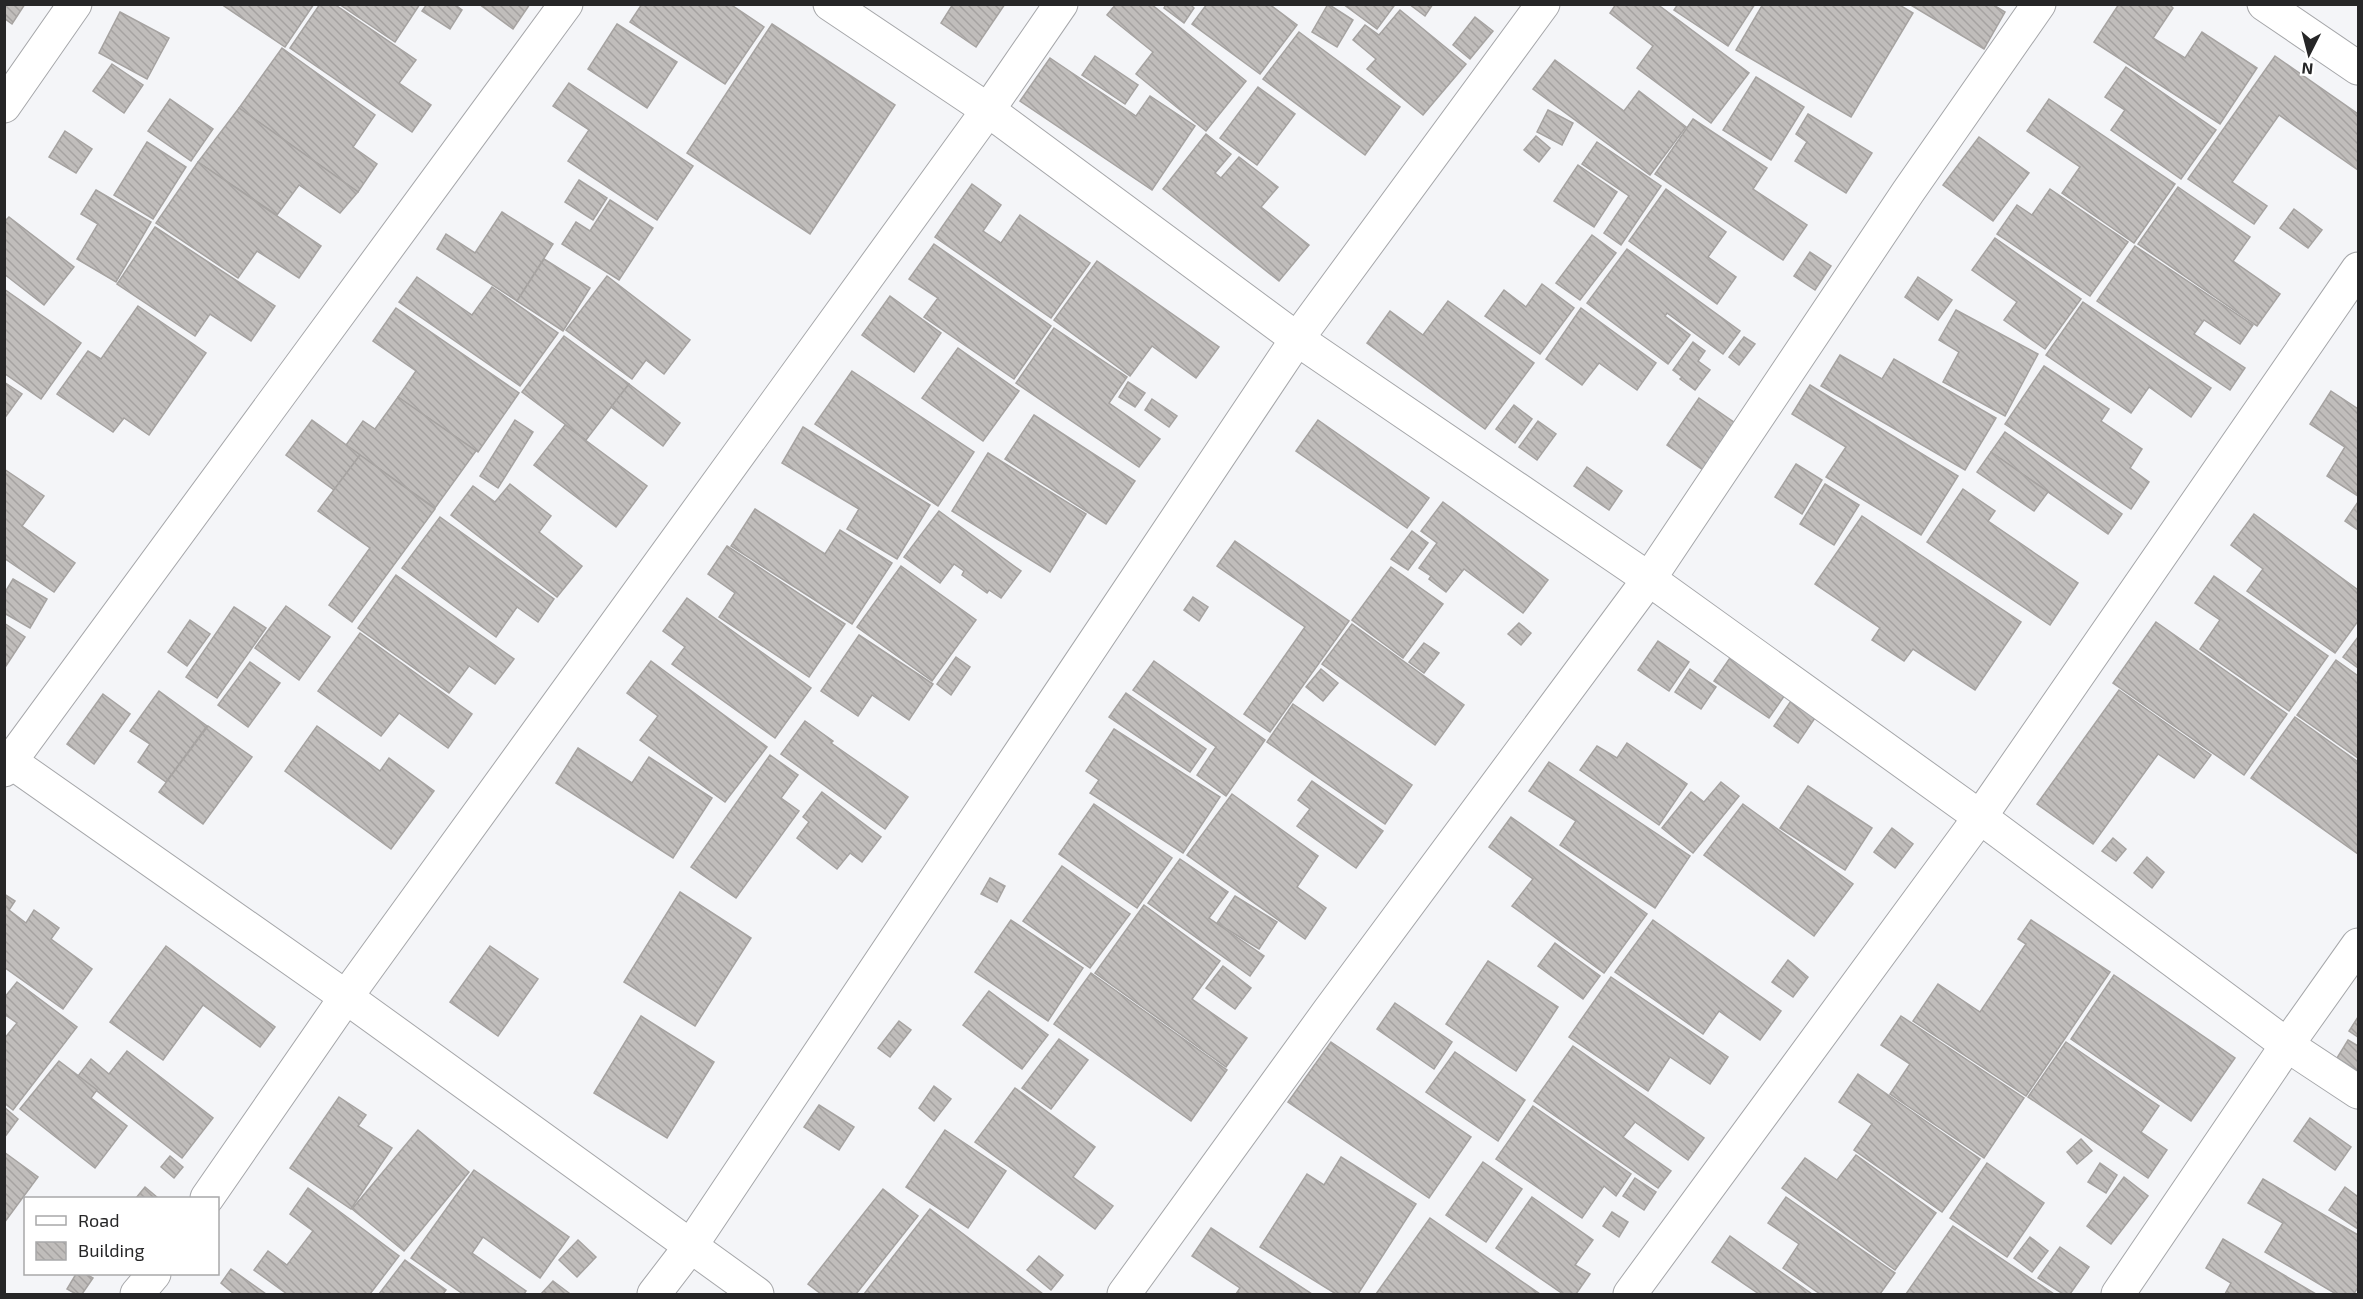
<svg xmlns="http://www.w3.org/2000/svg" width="2363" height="1299" font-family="'Exo 2',sans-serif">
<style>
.building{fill:url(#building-back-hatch);stroke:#a6a3a1;stroke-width:1.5}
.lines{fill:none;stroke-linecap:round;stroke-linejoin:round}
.minor-casing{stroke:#a6a7aa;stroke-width:35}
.tertiary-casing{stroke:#a6a7aa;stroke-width:35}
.minor{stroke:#fff;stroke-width:33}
.tertiary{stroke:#fff;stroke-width:33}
</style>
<defs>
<pattern id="building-back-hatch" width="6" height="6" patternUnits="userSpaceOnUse" patternTransform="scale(1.5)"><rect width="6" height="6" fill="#c0bdbb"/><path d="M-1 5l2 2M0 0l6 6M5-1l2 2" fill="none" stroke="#a5a2a1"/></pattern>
</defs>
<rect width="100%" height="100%" fill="#f4f5f8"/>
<g class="building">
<polygon points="4,4 25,4 12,24 4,18"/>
<polygon points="221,4 314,4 285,47"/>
<polygon points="320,4 334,4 416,60 399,83 431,105 412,132 290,48"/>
<polygon points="339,4 420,4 395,42"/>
<polygon points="427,4 454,4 462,10 450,29 422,11"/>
<polygon points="479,4 530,4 513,29"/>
<polygon points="642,4 730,4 764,27 725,84 630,22"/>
<polygon points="953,4 1005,4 976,47 941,23"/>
<polygon points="1116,4 1151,4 1246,81 1206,131 1136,74 1153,52 1107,15"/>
<polygon points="1166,4 1190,4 1194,8 1184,23 1164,8"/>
<polygon points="1207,4 1269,4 1297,25 1260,74 1192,24"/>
<polygon points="1328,4 1353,20 1337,47 1312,32"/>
<polygon points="1343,4 1391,4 1394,6 1377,29"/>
<polygon points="1409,4 1433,4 1425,16"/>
<polygon points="1616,4 1657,4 1749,73 1711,123 1637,68 1653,46 1610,13"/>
<polygon points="1678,4 1755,4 1728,46 1674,10"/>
<polygon points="1763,4 1898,4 1913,13 1851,117 1736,50"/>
<polygon points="1909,4 1992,4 2005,12 1984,49"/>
<polygon points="2119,4 2169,4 2173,8 2153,38 2185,58 2202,32 2257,68 2220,124 2094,42"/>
<polygon points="1400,10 1466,64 1423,115 1367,69 1376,59 1353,40 1365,25 1379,35"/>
<polygon points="120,12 169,38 147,79 99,53"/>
<polygon points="1475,17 1493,31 1470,59 1453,45"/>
<polygon points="617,24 677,62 647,108 588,69"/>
<polygon points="772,24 895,105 810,234 687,153"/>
<polygon points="1299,32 1400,107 1365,155 1263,79"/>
<polygon points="282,48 375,115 353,147 377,164 358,192 239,108"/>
<polygon points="1095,56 1138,85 1125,104 1082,75"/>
<polygon points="2275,56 2358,114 2358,170 2279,115 2232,182 2267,206 2254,224 2188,179"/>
<polygon points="1050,58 1136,116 1150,96 1195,126 1152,190 1020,101"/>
<polygon points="1555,60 1624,111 1639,91 1686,127 1650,175 1533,89"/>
<polygon points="112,64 143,85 124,113 93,91"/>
<polygon points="2126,67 2216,130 2181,179 2111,130 2125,110 2105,97"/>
<polygon points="1756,77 1804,107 1771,160 1723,130"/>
<polygon points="569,83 693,166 657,220 568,161 589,130 553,106"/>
<polygon points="1258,87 1295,114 1257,165 1220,138"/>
<polygon points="170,99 213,129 191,161 148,131"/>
<polygon points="2049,99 2175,184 2134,243 2062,193 2080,167 2027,131"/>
<polygon points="239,108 358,192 340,213 299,185 277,215 198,162"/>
<polygon points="1548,110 1573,123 1562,145 1537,132"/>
<polygon points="1808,114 1872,153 1846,193 1795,161 1807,142 1796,134"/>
<polygon points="1693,119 1767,168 1753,189 1807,225 1783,260 1655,174"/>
<polygon points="65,131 92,149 76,173 49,157"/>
<polygon points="1206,134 1231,154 1215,173 1221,178 1239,157 1278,187 1261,207 1309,245 1279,281 1163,189"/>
<polygon points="1536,136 1550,148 1539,162 1524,150"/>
<polygon points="1979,137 2029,173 1993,221 1943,185"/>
<polygon points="147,142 186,167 153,219 114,195"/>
<polygon points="1597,142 1661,186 1621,245 1604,233 1629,196 1582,164"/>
<polygon points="198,162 321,246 299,278 257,251 238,278 156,223"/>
<polygon points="1578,165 1617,192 1594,227 1554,201"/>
<polygon points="579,180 607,198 593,220 565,202"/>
<polygon points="972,184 1001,205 983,231 1001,243 1020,215 1090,263 1051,318 935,237"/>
<polygon points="2178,187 2250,237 2233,261 2280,294 2257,326 2138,244"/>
<polygon points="1666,189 1726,232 1708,257 1736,277 1717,304 1629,241"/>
<polygon points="2050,189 2128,242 2090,296 1997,234 2017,205 2032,215"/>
<polygon points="96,190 151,222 116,282 77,259 98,224 81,214"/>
<polygon points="610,200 653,228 619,280 562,244 576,222 590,231"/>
<polygon points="2294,209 2322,230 2308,248 2280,228"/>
<polygon points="502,212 553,244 517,301 437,249 446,234 475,253"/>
<polygon points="9,217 74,267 44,305 4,274 4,222"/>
<polygon points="155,227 275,306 251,341 210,314 195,336 117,284"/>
<polygon points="1592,235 1616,253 1580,300 1556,283"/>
<polygon points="1995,238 2081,299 2045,349 2004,320 2017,302 1972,270"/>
<polygon points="934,244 1051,326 1014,379 924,317 938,298 909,279"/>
<polygon points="2135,246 2253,325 2240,344 2204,320 2194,334 2245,368 2230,390 2097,301"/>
<polygon points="1627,249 1740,331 1723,354 1667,313 1665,316 1690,335 1668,364 1587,303"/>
<polygon points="1810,252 1831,266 1815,290 1794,276"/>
<polygon points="544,259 590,288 563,331 517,301"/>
<polygon points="1097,261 1219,347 1196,378 1152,346 1130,376 1054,320"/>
<polygon points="607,276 690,340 664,374 646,360 632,379 566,330"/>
<polygon points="417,277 472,315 492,287 558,333 520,386 399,302"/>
<polygon points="1918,277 1952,300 1938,320 1905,297"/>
<polygon points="1542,284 1574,308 1540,354 1485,316 1504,290 1526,307"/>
<polygon points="4,289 81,343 41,399 4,373"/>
<polygon points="890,296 941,333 914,372 862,335"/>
<polygon points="1448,301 1534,363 1485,429 1367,343 1390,311 1423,335"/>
<polygon points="2083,302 2211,388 2191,417 2149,387 2131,413 2046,355"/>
<polygon points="138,306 206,353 149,435 124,418 113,432 57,394 88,351 101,359"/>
<polygon points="396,308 519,393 478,452 398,397 416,371 373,341"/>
<polygon points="1581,308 1656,363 1637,390 1599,363 1582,385 1546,359"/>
<polygon points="1956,310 2038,354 2005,416 1943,382 1959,352 1939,340"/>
<polygon points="1054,328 1127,377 1109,403 1160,439 1139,467 1016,383"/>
<polygon points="564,336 629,384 586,440 522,392"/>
<polygon points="1744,337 1755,344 1739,365 1729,357"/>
<polygon points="1693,342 1705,351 1698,361 1710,370 1695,390 1680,379 1682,377 1673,370"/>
<polygon points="958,348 1019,391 983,441 922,398"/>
<polygon points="1840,355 1882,379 1894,359 1996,418 1965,470 1821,386"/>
<polygon points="2044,366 2109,409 2101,421 2142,449 2130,468 2149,482 2131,509 2005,424"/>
<polygon points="852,371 974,452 938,506 815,424"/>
<polygon points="4,382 22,394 4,419"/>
<polygon points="1128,382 1145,393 1135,407 1119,397"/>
<polygon points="629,384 680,423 663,446 611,407"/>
<polygon points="1810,385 1958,476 1921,535 1826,477 1846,447 1792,414"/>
<polygon points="2331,391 2358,409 2358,496 2327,476 2345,447 2310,424"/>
<polygon points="398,397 476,451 435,508 346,445 363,421 375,429"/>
<polygon points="1699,398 1738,425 1706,472 1667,445"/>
<polygon points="1152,399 1177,416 1169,427 1145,410"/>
<polygon points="1514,405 1532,419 1515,443 1496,429"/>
<polygon points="1034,415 1135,481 1106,524 1005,459"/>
<polygon points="312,420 360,455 334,490 286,455"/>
<polygon points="515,420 533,432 498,488 480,476"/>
<polygon points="1318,420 1429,498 1407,528 1296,451"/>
<polygon points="1538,421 1556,434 1537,460 1519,447"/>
<polygon points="565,425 647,486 616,527 534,465"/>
<polygon points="803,427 930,505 897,559 847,529 859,509 782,463"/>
<polygon points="2005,432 2122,514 2108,534 1991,452"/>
<polygon points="1991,452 2048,492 2034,511 1977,472"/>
<polygon points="988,453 1086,514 1050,572 952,511"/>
<polygon points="360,455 435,509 352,622 329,605 370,548 318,511"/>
<polygon points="1796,464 1822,480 1802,514 1775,497"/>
<polygon points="1587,467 1622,491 1609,510 1574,486"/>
<polygon points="4,469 44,496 22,526 75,563 54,592 4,558"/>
<polygon points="510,484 551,516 539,532 582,566 557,597 451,515 473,486 495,502"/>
<polygon points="1825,484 1859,505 1834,545 1800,524"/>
<polygon points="1963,489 1995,511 1988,521 2078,583 2050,625 1927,542"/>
<polygon points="1443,502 1548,580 1523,613 1464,569 1446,592 1429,579 1431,576 1419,568 1437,543 1421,531"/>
<polygon points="2358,502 2358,530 2345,521"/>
<polygon points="755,509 825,554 840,530 892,563 852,624 731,546"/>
<polygon points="939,511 1021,571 1001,598 989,590 987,593 962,575 964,571 954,564 940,583 904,557"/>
<polygon points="2254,514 2358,590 2358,621 2335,653 2247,591 2263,569 2231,545"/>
<polygon points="1862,516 2021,622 1975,690 1913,649 1904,661 1872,640 1880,628 1815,584"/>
<polygon points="440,517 554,599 538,622 517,607 496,637 402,568"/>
<polygon points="1412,531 1428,543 1408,570 1391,559"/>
<polygon points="1235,541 1349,621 1270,732 1244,714 1305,627 1217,566"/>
<polygon points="727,546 845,624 809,677 719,617 735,593 708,574"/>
<polygon points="901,566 976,620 932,681 857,627"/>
<polygon points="1391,567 1443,604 1403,658 1352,620"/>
<polygon points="396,575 514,659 495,684 469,666 449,693 358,628"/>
<polygon points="2214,576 2328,656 2289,711 2200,649 2220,620 2195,603"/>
<polygon points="13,579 47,599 30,628 4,613 4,594"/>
<polygon points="1193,597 1208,607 1199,621 1184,610"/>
<polygon points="687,598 811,688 775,738 672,664 685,647 663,631"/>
<polygon points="286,606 330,637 299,680 255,648"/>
<polygon points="234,607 266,628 217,698 186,677"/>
<polygon points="190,620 210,634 187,666 168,652"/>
<polygon points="2156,622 2287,714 2244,775 2113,683"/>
<polygon points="4,623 25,637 4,669"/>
<polygon points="1519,623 1531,633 1521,645 1508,634"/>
<polygon points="1352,624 1464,705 1435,745 1322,664"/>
<polygon points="360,633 472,714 448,748 399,713 381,736 318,691"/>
<polygon points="859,635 933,684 909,720 872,695 858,716 821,691"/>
<polygon points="2358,637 2358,668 2343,657"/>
<polygon points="1658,641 1689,662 1669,691 1638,670"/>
<polygon points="1424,643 1439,653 1424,673 1409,662"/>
<polygon points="1732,655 1787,692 1769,718 1714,681"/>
<polygon points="956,657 970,667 951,695 937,684"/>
<polygon points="2336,660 2358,676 2358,758 2297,715"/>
<polygon points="651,661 767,747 725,802 640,740 658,716 627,693"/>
<polygon points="1154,661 1265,740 1226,796 1197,775 1216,747 1133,690"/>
<polygon points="250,662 280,683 248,727 218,705"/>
<polygon points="1321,669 1338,683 1323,701 1306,687"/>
<polygon points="1690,669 1716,687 1701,709 1675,692"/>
<polygon points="2119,690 2211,755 2194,778 2158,754 2093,844 2037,804"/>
<polygon points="159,691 207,726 166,782 138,762 150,744 130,731"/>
<polygon points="1126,693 1206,749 1190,772 1109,717"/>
<polygon points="103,694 130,714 94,764 67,744"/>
<polygon points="1793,698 1817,715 1798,743 1774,726"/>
<polygon points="1293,704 1412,785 1385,824 1267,742"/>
<polygon points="2295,717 2358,762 2358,854 2251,778"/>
<polygon points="805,721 833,741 831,743 908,797 885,829 781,754"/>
<polygon points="208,726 252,757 203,824 159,792"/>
<polygon points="317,726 380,771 389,758 434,791 391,849 285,771"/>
<polygon points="1114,729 1220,797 1183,853 1090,793 1099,780 1086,771"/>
<polygon points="1627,743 1687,784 1659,825 1580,770 1597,746 1617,758"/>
<polygon points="578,748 632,783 649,757 712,798 673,858 556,783"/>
<polygon points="770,755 798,775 781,798 799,811 736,898 691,867"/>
<polygon points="1549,762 1690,856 1655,908 1560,845 1576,821 1529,791"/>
<polygon points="1312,781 1383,831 1356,868 1297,826 1310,809 1298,800"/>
<polygon points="1721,782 1739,796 1693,853 1662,828 1691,792 1704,802"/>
<polygon points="1808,786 1872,828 1845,870 1780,828"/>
<polygon points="822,792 881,837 862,862 850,853 837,869 797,838 809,822 803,817"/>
<polygon points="1232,794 1318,856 1297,887 1326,908 1305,939 1187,855"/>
<polygon points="1094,804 1172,858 1137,908 1059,854"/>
<polygon points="1743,804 1853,884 1814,936 1704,855"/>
<polygon points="1511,817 1647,914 1604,973 1512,906 1533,879 1489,847"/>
<polygon points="1892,828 1913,844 1895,868 1874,852"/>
<polygon points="2113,838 2126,849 2116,861 2102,851"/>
<polygon points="2147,857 2164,872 2152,888 2134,873"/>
<polygon points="1180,859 1228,892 1209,918 1264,956 1250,976 1148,903"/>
<polygon points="1062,866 1130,914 1090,968 1023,921"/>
<polygon points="990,878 1005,886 997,902 981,894"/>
<polygon points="680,892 751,938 695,1026 624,982"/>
<polygon points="4,894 15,901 9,910 26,923 34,910 59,928 51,939 92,969 63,1009 4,967"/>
<polygon points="1235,896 1277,922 1259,949 1217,923"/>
<polygon points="1144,905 1220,961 1192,999 1247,1038 1226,1067 1095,973"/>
<polygon points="1011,920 1083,968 1048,1021 975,972"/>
<polygon points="1653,920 1781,1011 1760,1040 1719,1011 1703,1034 1615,972"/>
<polygon points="2031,920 2110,972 2026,1096 1913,1021 1938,984 1980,1012 2026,944 2018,939"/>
<polygon points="1555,943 1600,976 1583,999 1538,966"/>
<polygon points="166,946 275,1027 260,1047 203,1005 163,1060 110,1022"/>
<polygon points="490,946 538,979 498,1036 450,1002"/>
<polygon points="1788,960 1808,977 1793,997 1772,982"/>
<polygon points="1488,961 1558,1007 1516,1071 1446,1024"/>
<polygon points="1223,966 1251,988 1235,1009 1206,988"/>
<polygon points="1091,973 1227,1070 1191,1121 1054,1024"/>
<polygon points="2114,975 2235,1058 2191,1121 2071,1039"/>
<polygon points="1611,977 1728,1057 1710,1084 1670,1057 1648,1091 1569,1037"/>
<polygon points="17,982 77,1027 13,1110 4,1103 4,1039 17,1023 4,1014 4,998"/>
<polygon points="989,991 1048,1035 1022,1069 963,1025"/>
<polygon points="1395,1003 1452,1042 1434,1069 1377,1029"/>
<polygon points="641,1016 714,1062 667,1138 594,1093"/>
<polygon points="1901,1016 2024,1098 1984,1158 1890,1094 1910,1064 1881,1045"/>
<polygon points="2358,1017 2358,1037 2349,1031"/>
<polygon points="899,1021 911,1030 890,1057 878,1048"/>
<polygon points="1059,1039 1088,1060 1051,1109 1022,1088"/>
<polygon points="2348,1040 2358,1046 2358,1071 2337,1058"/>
<polygon points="1331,1042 1471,1137 1429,1198 1288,1102"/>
<polygon points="2066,1042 2159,1106 2141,1132 2167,1150 2148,1178 2028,1097"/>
<polygon points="1573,1046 1704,1138 1688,1160 1635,1122 1623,1137 1671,1171 1658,1188 1534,1101"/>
<polygon points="127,1051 213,1118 182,1158 78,1076 91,1059 109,1074"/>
<polygon points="1455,1052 1525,1100 1498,1141 1426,1092"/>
<polygon points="59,1061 97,1090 91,1098 127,1126 95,1168 20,1109"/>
<polygon points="1858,1074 1980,1159 1942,1212 1854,1150 1872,1124 1839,1102"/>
<polygon points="934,1086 951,1099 934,1121 919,1108"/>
<polygon points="1015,1088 1095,1147 1073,1177 1113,1206 1095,1229 975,1142"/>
<polygon points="339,1097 366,1115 358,1126 392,1148 351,1209 290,1168"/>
<polygon points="819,1105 854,1127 839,1150 804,1127"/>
<polygon points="1533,1106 1631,1174 1616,1196 1604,1186 1582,1218 1496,1159"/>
<polygon points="4,1107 18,1119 4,1138"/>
<polygon points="2310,1118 2351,1147 2335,1170 2294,1141"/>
<polygon points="418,1130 469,1172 404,1251 352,1209"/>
<polygon points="945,1130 1006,1171 968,1228 906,1187"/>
<polygon points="2081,1139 2092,1151 2077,1164 2067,1152"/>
<polygon points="4,1152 38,1177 4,1223"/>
<polygon points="1856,1155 1936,1213 1895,1270 1782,1188 1805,1158 1837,1180"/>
<polygon points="170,1156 183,1167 174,1178 161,1167"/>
<polygon points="1341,1157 1416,1204 1358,1294 1336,1294 1260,1247 1307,1174 1324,1185"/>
<polygon points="1483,1162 1522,1189 1486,1242 1446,1215"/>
<polygon points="1987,1163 2044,1203 2007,1257 1950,1218"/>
<polygon points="2100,1163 2117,1175 2106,1193 2088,1182"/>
<polygon points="474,1170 569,1237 540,1278 483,1237 472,1253 526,1291 524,1294 463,1294 411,1258"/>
<polygon points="2124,1177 2148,1196 2111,1244 2087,1226"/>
<polygon points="1635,1178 1656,1192 1644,1210 1623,1196"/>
<polygon points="2263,1179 2358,1235 2358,1287 2354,1294 2336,1294 2265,1252 2283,1223 2248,1203"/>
<polygon points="145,1187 158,1198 136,1198"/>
<polygon points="2345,1187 2357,1196 2358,1194 2358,1229 2329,1210"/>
<polygon points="308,1188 399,1256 370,1294 287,1294 254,1270 268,1251 287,1265 313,1231 290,1214"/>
<polygon points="883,1189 918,1216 856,1294 821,1294 808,1284"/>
<polygon points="1532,1197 1593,1240 1575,1265 1590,1274 1576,1294 1563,1294 1496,1248"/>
<polygon points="1786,1197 1895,1273 1880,1294 1820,1294 1783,1268 1799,1244 1768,1223"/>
<polygon points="930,1209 1043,1294 864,1294"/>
<polygon points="1612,1212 1628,1222 1619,1237 1603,1226"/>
<polygon points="1430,1218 1540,1294 1376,1294"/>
<polygon points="1953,1226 2054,1294 1906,1294"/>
<polygon points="1211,1228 1312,1294 1236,1294 1240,1288 1192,1256"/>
<polygon points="1730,1236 1812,1294 1759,1294 1712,1262"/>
<polygon points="2030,1237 2048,1251 2032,1272 2014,1258"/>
<polygon points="2223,1239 2316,1294 2225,1294 2231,1283 2206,1268"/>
<polygon points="578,1240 596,1257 577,1277 559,1260"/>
<polygon points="2060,1247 2089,1267 2070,1294 2063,1294 2038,1278"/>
<polygon points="1039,1256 1063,1275 1051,1290 1027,1270"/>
<polygon points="405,1260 446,1290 443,1294 379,1294"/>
<polygon points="231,1269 266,1294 234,1294 221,1283"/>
<polygon points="76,1274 86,1274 93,1278 82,1294 76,1294 67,1289"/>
<polygon points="553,1281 569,1293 568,1294 541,1294"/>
</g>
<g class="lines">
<defs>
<g id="minor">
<polyline points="830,4 988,110 1297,339 1649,579 1980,817 2287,1045 2358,1092"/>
<polyline points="2264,4 2358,68"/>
<polyline points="4,106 75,4"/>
<polyline points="4,770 566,4"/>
<polyline points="207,1198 346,997 988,110 1061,4"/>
<polyline points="137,1294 154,1274"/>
<polyline points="654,1294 690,1247 1297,339 1543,4"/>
<polyline points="1124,1294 1329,1011 1649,579 1908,192 2039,4"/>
<polyline points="1630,1294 1980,817 2358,269"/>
<polyline points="2118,1294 2287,1045 2358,945"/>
</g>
<polyline id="tertiary" points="4,757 346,997 757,1294"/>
</defs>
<use href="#minor" class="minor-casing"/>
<use href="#tertiary" class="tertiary-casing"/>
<use href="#minor" class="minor"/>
<use href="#tertiary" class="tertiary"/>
</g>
<rect width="2363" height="1299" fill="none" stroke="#262627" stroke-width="12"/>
<rect x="24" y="1197" width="195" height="78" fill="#ffffff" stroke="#a8a8a9" stroke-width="1.5"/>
<rect x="36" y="1216" width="30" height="9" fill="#ffffff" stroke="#a8a8a9" stroke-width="1.5"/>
<text x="78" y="1227" font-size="18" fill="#262627">Road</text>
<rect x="36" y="1242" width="30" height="18" fill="url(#building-back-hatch)" stroke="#a8a8a9" stroke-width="1.5"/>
<text x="78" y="1257" font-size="18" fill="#262627">Building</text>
<g transform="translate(2309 54) rotate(186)" stroke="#ffffff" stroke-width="4.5" paint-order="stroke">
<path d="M0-4.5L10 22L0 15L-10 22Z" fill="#262627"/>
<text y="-9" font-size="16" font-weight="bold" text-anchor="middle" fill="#262627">N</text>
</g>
</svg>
